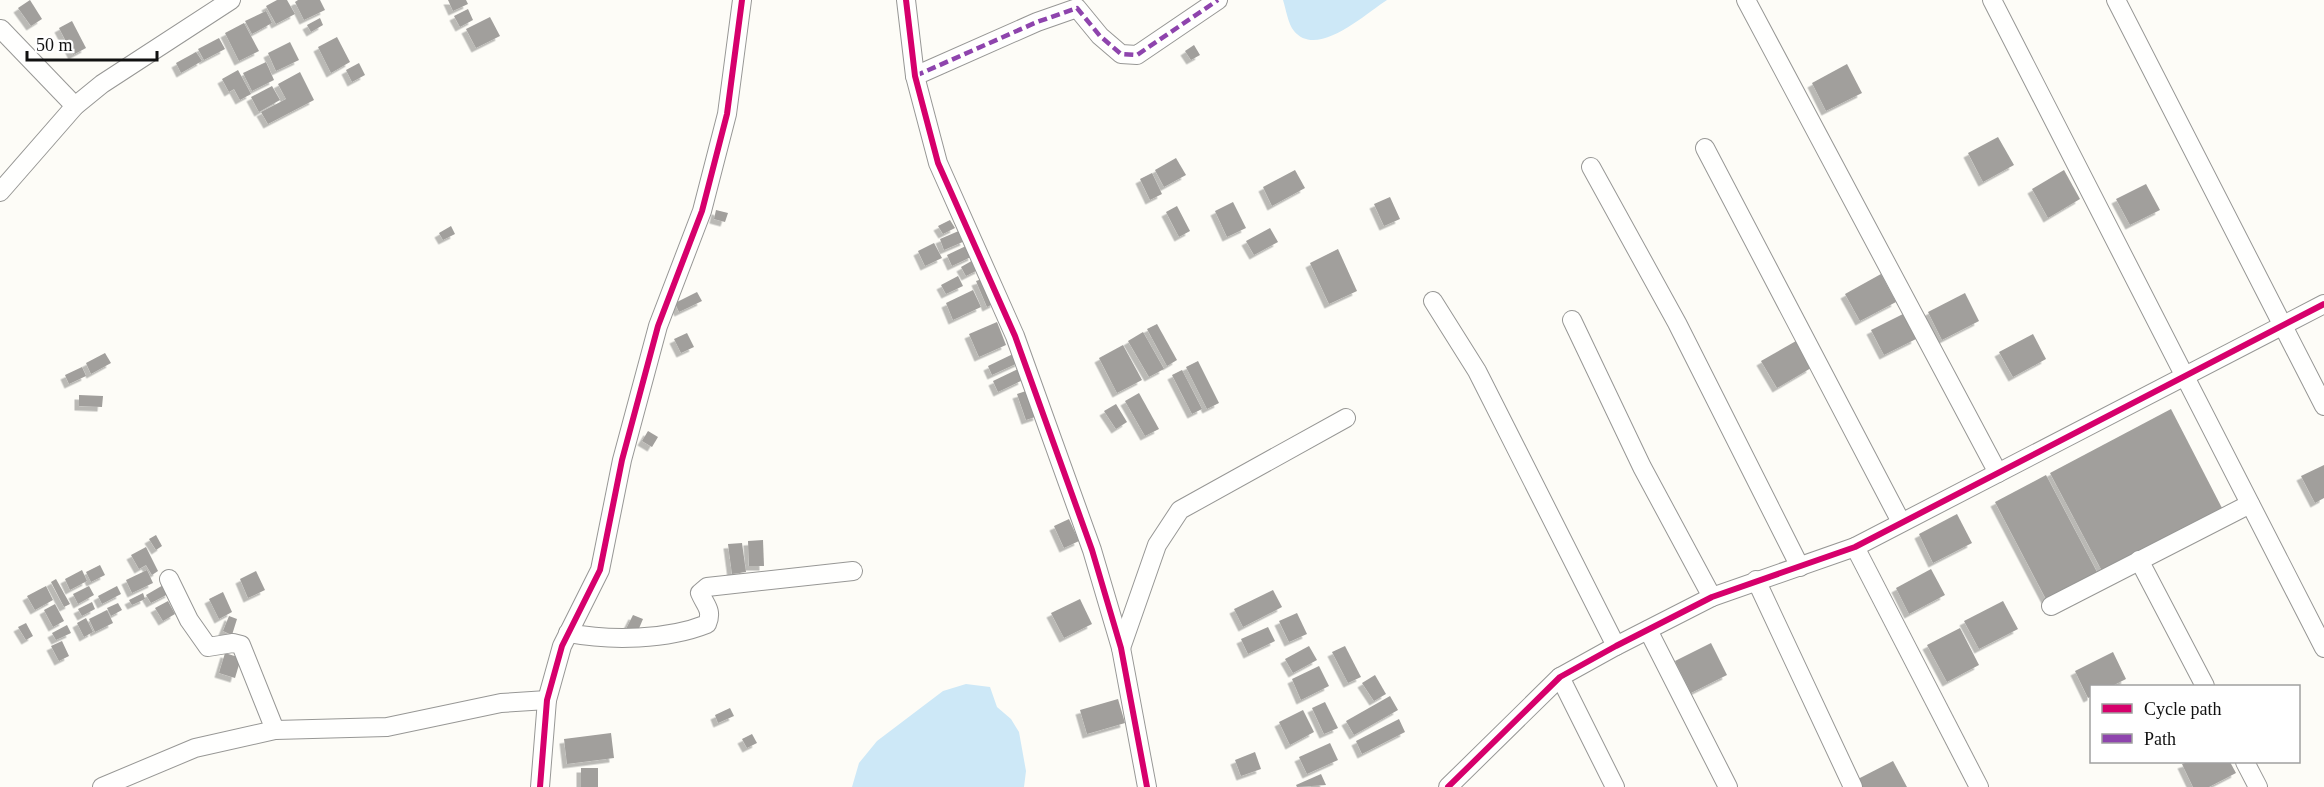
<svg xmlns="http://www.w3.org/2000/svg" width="2324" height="787" font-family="Georgia,serif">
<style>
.water{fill:#cde8f7}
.building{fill:#a19f9c;filter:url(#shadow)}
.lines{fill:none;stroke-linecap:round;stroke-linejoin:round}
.minor-casing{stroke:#979795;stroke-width:20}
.minor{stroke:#fffffe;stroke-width:18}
.quiet{stroke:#8e44ad;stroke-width:4.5;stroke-dasharray:9 4.5;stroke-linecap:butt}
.cycleway-casing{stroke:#fff;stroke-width:10}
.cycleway{stroke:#d6006c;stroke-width:6}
</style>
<defs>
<filter id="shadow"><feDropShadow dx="-4.5" dy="4.5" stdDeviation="0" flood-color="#0004"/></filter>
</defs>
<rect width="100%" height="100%" fill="#fdfcf7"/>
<g class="water">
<path d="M1283 0H1387C1365 14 1317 59 1294 31 1288 24 1286 9 1283 0Z"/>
<polygon points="966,684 990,687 997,707 1011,719 1019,732 1026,771 1024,787 852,787 859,763 877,741 943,691"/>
</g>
<g class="building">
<polygon points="30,0 42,19 31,26 18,8"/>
<polygon points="277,0 287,0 295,14 276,24 266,6"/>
<polygon points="298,0 320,0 325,10 304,20 295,2"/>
<polygon points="448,0 466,0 468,4 453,11"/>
<polygon points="468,9 473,20 460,27 454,16"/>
<polygon points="266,11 272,23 252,34 245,21"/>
<polygon points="490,17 500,36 476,48 466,29"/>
<polygon points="320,18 323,25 311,32 307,25"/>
<polygon points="72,21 86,48 73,55 59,28"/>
<polygon points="244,23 259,51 239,61 225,33"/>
<polygon points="337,37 350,62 331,73 318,47"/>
<polygon points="219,38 225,49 204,60 198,49"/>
<polygon points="290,42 299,60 276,71 268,53"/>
<polygon points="1194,45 1200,55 1191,60 1185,51"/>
<polygon points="196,52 202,61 181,73 176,63"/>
<polygon points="266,62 274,80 252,91 243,73"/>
<polygon points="359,63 365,75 352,82 346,70"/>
<polygon points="1847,64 1862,93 1826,111 1812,83"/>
<polygon points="238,70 251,94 240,100 234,89 229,92 222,79"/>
<polygon points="300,72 314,100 268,124 261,112 286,99 278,84"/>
<polygon points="272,86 280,100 259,112 251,97"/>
<polygon points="1998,137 2014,165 1983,182 1968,153"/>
<polygon points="1176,158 1186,175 1164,187 1155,170"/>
<polygon points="1295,170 1305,188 1272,206 1263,187"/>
<polygon points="2064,170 2080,199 2048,218 2032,189"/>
<polygon points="1152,173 1162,194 1150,200 1140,179"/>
<polygon points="2146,184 2160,210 2130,225 2116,199"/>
<polygon points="1390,197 1400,219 1384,226 1374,204"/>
<polygon points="1233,202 1246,228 1227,237 1215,211"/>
<polygon points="1177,206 1190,231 1179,237 1166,212"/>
<polygon points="716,210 728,213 725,222 714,219"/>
<polygon points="950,220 955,228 943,234 938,226"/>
<polygon points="451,226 455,234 443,240 439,233"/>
<polygon points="1270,228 1278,242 1254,255 1246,241"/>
<polygon points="961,230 965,241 944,250 940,239"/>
<polygon points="934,243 942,258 925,266 918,251"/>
<polygon points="968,245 973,256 952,266 947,255"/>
<polygon points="1338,249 1357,291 1329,304 1310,263"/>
<polygon points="975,259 980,269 966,276 961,267"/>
<polygon points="1881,274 1896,302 1860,321 1845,294"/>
<polygon points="958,276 963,286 946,294 941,285"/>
<polygon points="985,278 995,303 987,307 976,281"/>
<polygon points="973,290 981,307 953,320 946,303"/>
<polygon points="697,292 702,301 679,312 675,303"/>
<polygon points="1965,293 1979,321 1942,340 1928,312"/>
<polygon points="1903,314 1916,339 1884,355 1871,330"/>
<polygon points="997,322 1006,345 979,357 969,334"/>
<polygon points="1157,324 1177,360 1167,366 1147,329"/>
<polygon points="1143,332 1164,369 1149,377 1128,341"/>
<polygon points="687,333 694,347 681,353 674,339"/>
<polygon points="2033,334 2046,359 2013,377 1999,352"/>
<polygon points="1796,341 1811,368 1777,388 1761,361"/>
<polygon points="1123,345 1142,380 1117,393 1099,358"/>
<polygon points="105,353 111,363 91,374 86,363"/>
<polygon points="1015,353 1020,362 992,375 988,366"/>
<polygon points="1198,361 1219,403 1207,409 1186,367"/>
<polygon points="82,367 86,376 69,384 65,375"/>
<polygon points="1018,369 1023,380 998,392 993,381"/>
<polygon points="1182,370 1202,409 1192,414 1172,375"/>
<polygon points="1029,390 1038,416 1026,420 1017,394"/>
<polygon points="1139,393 1159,429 1145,436 1125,401"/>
<polygon points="79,395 103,396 102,407 79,406"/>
<polygon points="1116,404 1127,422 1116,429 1104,411"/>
<polygon points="2171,409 2222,508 2102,571 2050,473"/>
<polygon points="648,431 658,437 652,447 642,441"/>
<polygon points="2324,465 2324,498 2315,503 2301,476"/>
<polygon points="2046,475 2098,574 2047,601 1995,502"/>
<polygon points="1957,514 1972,543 1933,563 1919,534"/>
<polygon points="1069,519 1079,541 1064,548 1054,526"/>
<polygon points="156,535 162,546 156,550 149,539"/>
<polygon points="763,540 764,566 749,566 748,541"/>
<polygon points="742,543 746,572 732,574 728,544"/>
<polygon points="146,547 158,571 152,575 146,565 139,569 131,555"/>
<polygon points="100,565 105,575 91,582 86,572"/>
<polygon points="1931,569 1945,595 1909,614 1896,588"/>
<polygon points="82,570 87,581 70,590 65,579"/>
<polygon points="147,570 153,583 132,593 126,580"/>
<polygon points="256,571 265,590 248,598 240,579"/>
<polygon points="56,579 70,604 64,607 51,582"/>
<polygon points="165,584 170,593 151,603 146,595"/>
<polygon points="46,586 53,600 35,610 27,596"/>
<polygon points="89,586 94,595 78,604 73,594"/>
<polygon points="117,586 121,594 102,604 98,596"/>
<polygon points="1273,590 1282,607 1243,627 1234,609"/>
<polygon points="223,592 232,612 219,619 209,599"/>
<polygon points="143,593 145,599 132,605 129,600"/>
<polygon points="1080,599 1092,624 1064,638 1051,613"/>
<polygon points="168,601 175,614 163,621 155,608"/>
<polygon points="2003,601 2018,629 1979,649 1964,621"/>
<polygon points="92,602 95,609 82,616 78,609"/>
<polygon points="118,603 122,610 111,616 107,608"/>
<polygon points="55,604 64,621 53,627 44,610"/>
<polygon points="107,610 113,623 95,632 89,619"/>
<polygon points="1297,613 1307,634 1289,642 1279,621"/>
<polygon points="633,615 643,619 637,633 626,629"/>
<polygon points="229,616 237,619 232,635 223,631"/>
<polygon points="86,618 93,632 84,637 77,623"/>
<polygon points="26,623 33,636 26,640 18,627"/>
<polygon points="67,625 71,633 56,640 52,633"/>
<polygon points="1268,627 1275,641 1248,654 1241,639"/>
<polygon points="1960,628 1979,665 1947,682 1927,645"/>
<polygon points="62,641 69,656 59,661 51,646"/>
<polygon points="1711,643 1727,675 1691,693 1675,661"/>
<polygon points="1309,646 1317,660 1293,673 1285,659"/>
<polygon points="1345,646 1361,677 1348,683 1332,652"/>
<polygon points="2113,652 2126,679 2112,686 2092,686 2092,696 2088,698 2075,671"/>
<polygon points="225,653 241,658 235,678 219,673"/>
<polygon points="1319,666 1329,686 1301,700 1292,679"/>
<polygon points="1375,675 1386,694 1374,701 1362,683"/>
<polygon points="1390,696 1398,710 1354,735 1346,721"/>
<polygon points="1118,699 1125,723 1087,734 1080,710"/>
<polygon points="1325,702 1338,728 1324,734 1312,708"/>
<polygon points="730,708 734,716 718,723 715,715"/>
<polygon points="1303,710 1314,732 1290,745 1279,722"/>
<polygon points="1399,719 1405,732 1362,754 1356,741"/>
<polygon points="611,733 614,758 567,764 564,739"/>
<polygon points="752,734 757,743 747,748 742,739"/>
<polygon points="1330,743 1338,760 1307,774 1299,757"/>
<polygon points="1255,752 1261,769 1241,776 1235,760"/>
<polygon points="1893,761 1907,787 1859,787 1856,780"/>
<polygon points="2188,762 2230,762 2236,773 2209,787 2193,787 2182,764"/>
<rect x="581" y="768" width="17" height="19"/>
<polygon points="1321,774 1326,785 1297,787 1296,785"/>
</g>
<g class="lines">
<defs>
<g id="minor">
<polyline points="906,0 915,76 938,163 1015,336 1092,550 1121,648 1147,787"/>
<polyline points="1746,0 1998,473"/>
<polyline points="1992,0 2324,648"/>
<polyline points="2116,0 2324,406"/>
<polyline points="1,29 75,106"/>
<polyline points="915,76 1037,22 1077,8 1100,36 1121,54 1137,55 1218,0"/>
<polyline points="1705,148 1901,522"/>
<polyline points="1591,167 1677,323 1800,567"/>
<polyline points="0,192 75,106 102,84 231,0"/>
<polyline points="1433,301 1477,371 1616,646"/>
<polyline points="1572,320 1642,467 1712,597"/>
<polyline points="1855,547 1979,787"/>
<polyline points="2139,560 2205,686"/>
<polyline points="169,579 189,620 208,647 233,643 241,645 275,730"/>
<polyline points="1756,580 1853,787"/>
<polyline points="2051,606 2250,504"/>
<polyline points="1648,630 1728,787"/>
<path d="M568 633C611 641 667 640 707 624 713 610 705 605 700 593L707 587 853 571"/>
<polyline points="1121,648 1157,545 1180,510 1346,418"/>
<polyline points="1560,677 1615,787"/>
<polyline points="2245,762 2258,787"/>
<polyline points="102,787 195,748 275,730 387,727 501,703 547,700"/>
<polyline points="540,787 547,700 562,646 600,570 622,460 658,326 702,211 727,114 742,0"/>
<polyline points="1448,787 1560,677 1616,646 1712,597 1855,547 2324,304"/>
</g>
</defs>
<use href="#minor" class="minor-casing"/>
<use href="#minor" class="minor"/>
<polyline class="quiet" points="915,76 1037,22 1077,8 1100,36 1121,54 1137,55 1218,0"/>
<defs>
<g id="cycleway">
<polyline points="906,0 915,76 938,163 1015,336 1092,550 1121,648 1147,787"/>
<polyline points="540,787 547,700 562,646 600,570 622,460 658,326 702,211 727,114 742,0"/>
<polyline points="1448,787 1560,677 1616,646 1712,597 1855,547 2324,304"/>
</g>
</defs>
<use href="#cycleway" class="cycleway-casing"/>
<use href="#cycleway" class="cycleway"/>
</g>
<rect x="2090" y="685" width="210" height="78" fill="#ffffff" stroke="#a0a0a0" stroke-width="1.5"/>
<rect x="2102" y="704" width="30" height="9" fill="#d6006c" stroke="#a0a0a0" stroke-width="1.5"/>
<text x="2144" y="715" font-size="18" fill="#111111">Cycle path</text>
<rect x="2102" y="734" width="30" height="9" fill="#8e44ad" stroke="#a0a0a0" stroke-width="1.5"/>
<text x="2144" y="745" font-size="18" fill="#111111">Path</text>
<path d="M27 51v9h130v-9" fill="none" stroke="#111111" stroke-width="3"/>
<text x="36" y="51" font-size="18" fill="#111111" stroke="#ffffff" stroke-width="4.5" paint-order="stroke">50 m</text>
</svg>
